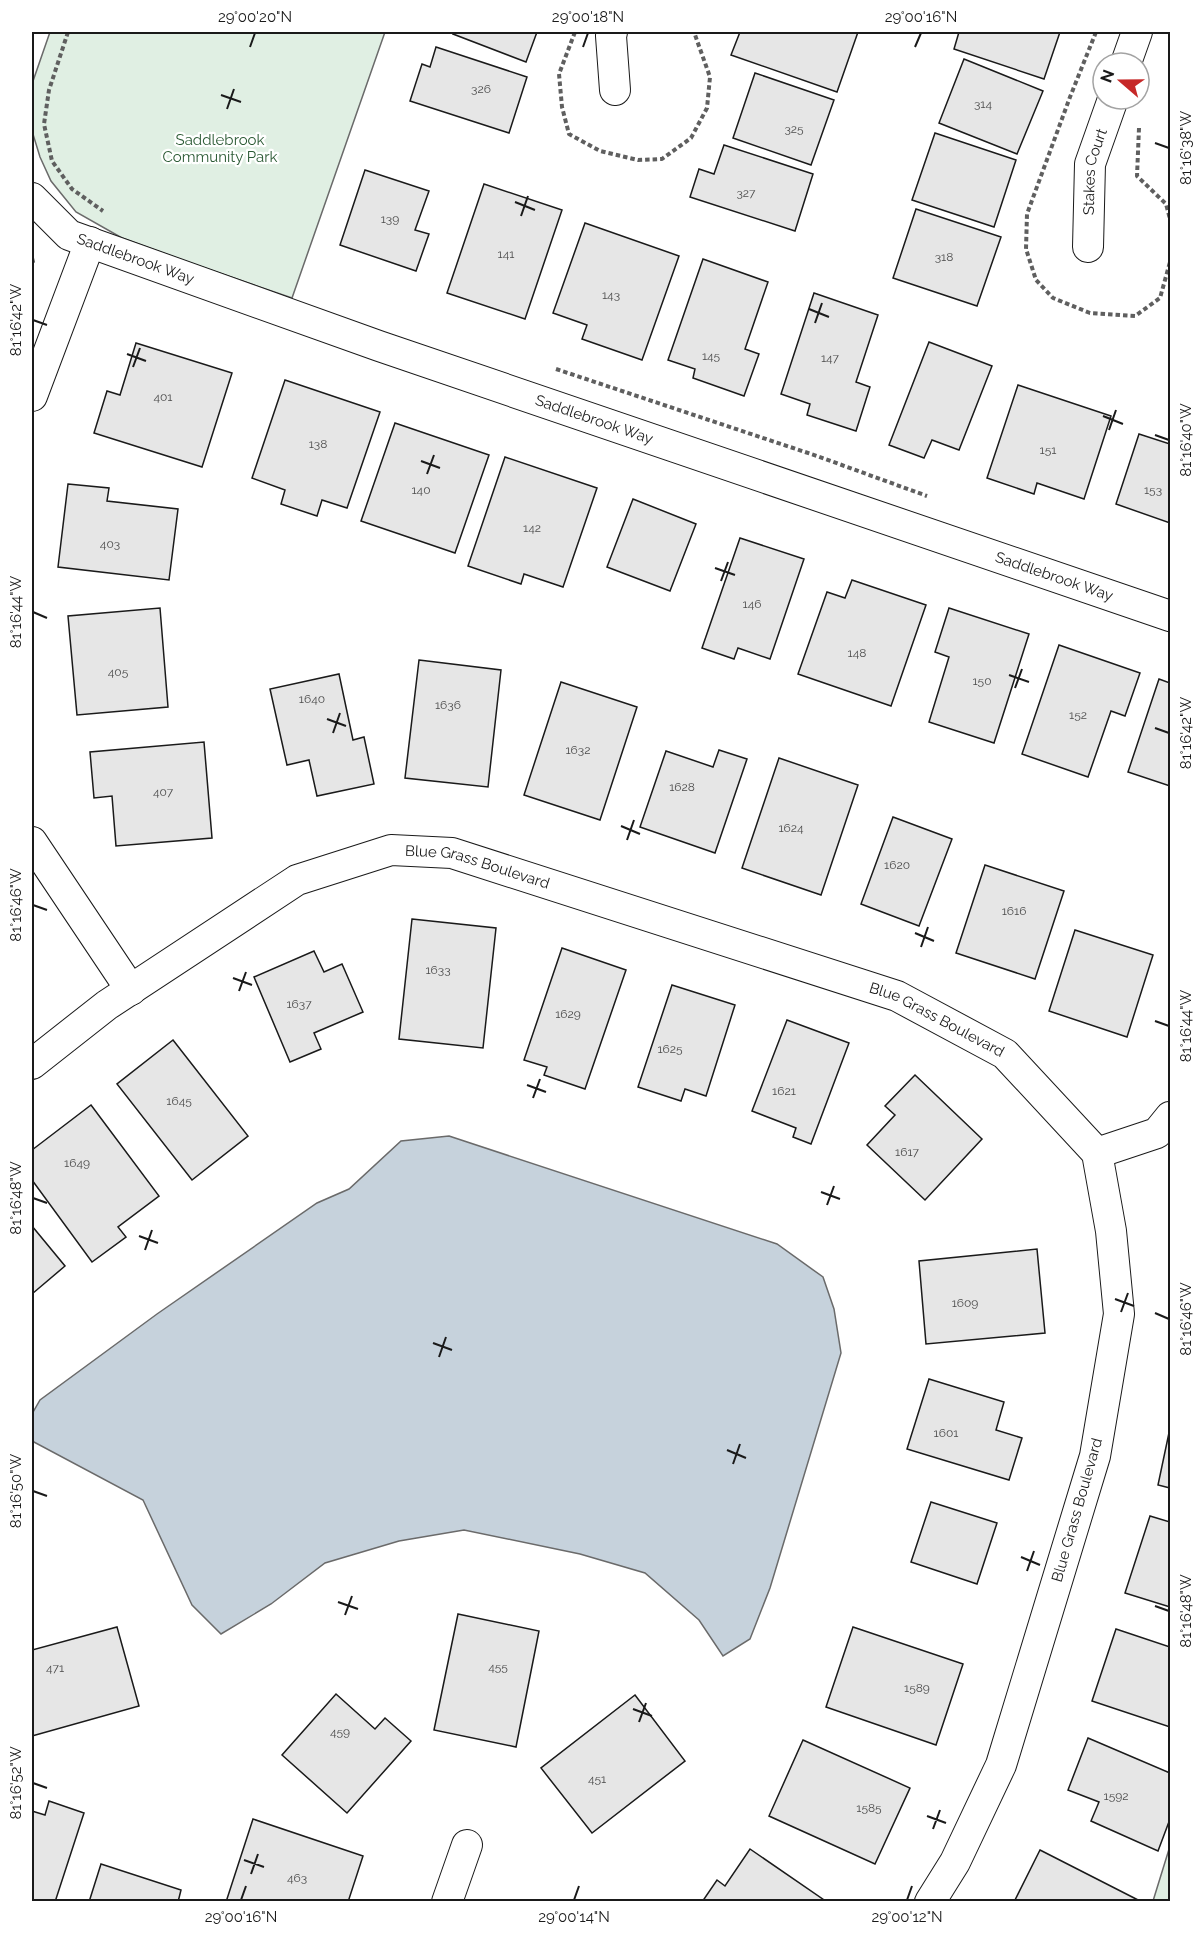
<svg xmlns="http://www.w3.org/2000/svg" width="1202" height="1933" font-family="Raleway,sans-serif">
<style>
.green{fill:#e0efe3;stroke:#6a6a6a;stroke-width:1.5}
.water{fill:#c6d2dc;stroke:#6a6a6a;stroke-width:1.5}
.building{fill:#e6e6e6;stroke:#1a1a1a;stroke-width:1.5}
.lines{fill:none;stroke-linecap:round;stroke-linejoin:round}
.minor-casing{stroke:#1a1a1a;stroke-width:32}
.path{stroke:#5f5f5f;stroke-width:4;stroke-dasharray:4.5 3;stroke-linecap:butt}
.minor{stroke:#fff;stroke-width:30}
.ticks{fill:none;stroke:#1a1a1a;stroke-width:2}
.labels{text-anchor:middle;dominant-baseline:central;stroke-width:4.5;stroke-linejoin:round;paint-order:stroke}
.number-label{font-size:12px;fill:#4d4d4d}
.park-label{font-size:15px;fill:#2b5a34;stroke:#fff}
.street-label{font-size:15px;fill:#1a1a1a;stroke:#fff}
.neatline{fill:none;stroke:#1a1a1a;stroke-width:2}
.ticks-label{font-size:15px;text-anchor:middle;fill:#1a1a1a}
</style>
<rect width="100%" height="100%" fill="#fff"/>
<g class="green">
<polygon points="50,32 385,32 292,298 193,264 122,238 76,212 51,181 40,157 32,131 32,84"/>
<polygon points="1170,1846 1170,1901 1153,1901"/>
</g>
<polygon class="water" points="449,1136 777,1244 823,1277 834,1309 841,1353 770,1588 750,1639 723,1656 699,1620 645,1573 580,1554 464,1530 399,1541 325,1563 271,1604 221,1634 192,1605 143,1500 32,1441 32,1414 40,1400 157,1314 317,1203 349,1189 401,1141"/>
<g class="building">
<polygon points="454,32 537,32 526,62 453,34"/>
<polygon points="740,32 858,32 837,92 731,55"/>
<polygon points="959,32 1060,32 1044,79 954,49"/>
<polygon points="436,47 527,77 509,133 410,101 422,64 430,67"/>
<polygon points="964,59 1043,91 1017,154 939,123"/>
<polygon points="755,73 834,100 811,165 733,138"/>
<polygon points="935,133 1016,160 994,227 912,200"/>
<polygon points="724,145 813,174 795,231 690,197 699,169 714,174"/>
<polygon points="365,170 429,191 415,230 429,234 416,271 340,245"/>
<polygon points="484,184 562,210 525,319 447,293"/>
<polygon points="916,209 1001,237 977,306 893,278"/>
<polygon points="585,223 679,256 642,360 582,339 587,325 553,313"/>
<polygon points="703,259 768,282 745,349 759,354 744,396 693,378 695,369 668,360"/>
<polygon points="814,293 878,315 856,382 870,387 856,431 807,415 810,404 781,394"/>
<polygon points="929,342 992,366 959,450 932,440 924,458 889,445"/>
<polygon points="136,343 232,373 202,467 94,433 107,391 120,395"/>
<polygon points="285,380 380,412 347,508 322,500 317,516 281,504 285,490 252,478"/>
<polygon points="1018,385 1111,416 1084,499 1037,483 1034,494 987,478"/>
<polygon points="395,423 489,455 455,553 361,521"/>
<polygon points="1139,434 1170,444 1170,523 1116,504"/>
<polygon points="505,457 597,488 563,587 524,574 521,584 468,566"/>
<polygon points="68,484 109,488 107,501 178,509 169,580 58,567"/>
<polygon points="633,499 696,524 670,591 607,567"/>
<polygon points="740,538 804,559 770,659 738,648 734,659 702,648"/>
<polygon points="852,580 926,605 891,706 798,674 827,592 845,598"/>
<polygon points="160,608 168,707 77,715 68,616"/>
<polygon points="949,608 1029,634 994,743 929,722 949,657 935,652"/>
<polygon points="1059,645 1140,673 1125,716 1111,711 1088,777 1022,754"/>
<polygon points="419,660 501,670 488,787 405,778"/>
<polygon points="339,674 353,740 364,737 374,784 317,796 309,760 287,765 270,689"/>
<polygon points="1159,679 1170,683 1170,786 1128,772"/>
<polygon points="561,682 637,707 600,820 524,795"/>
<polygon points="204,742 212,838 116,846 112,796 94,798 90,752"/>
<polygon points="719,750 747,759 715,853 640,827 666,751 713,767"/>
<polygon points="779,758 858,785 821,895 742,868"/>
<polygon points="893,817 952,839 919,926 861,904"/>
<polygon points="985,865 1064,891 1035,979 956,953"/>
<polygon points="412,919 496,928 483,1048 399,1039"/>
<polygon points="1075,930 1153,955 1127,1037 1049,1011"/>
<polygon points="562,948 626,970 585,1089 544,1075 547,1067 524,1060"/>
<polygon points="314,951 324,972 342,964 363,1012 314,1033 321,1049 290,1062 254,977"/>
<polygon points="672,985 735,1005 706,1096 685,1089 681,1101 638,1087"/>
<polygon points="787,1020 849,1043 811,1144 793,1137 796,1128 752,1111"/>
<polygon points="173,1040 248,1136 192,1180 117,1084"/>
<polygon points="915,1075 982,1139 925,1200 867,1145 895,1115 885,1106"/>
<polygon points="91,1105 159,1196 118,1227 126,1237 92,1262 32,1180 32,1150"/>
<polygon points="32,1226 65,1266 32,1294"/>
<polygon points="1037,1249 1045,1333 926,1344 919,1261"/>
<polygon points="929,1379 1004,1402 996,1430 1022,1438 1009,1480 907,1449"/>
<polygon points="1170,1428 1170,1488 1158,1485"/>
<polygon points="931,1502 997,1523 977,1584 911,1562"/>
<polygon points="1150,1516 1170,1522 1170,1607 1125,1593"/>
<polygon points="458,1614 539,1631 516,1747 434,1730"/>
<polygon points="117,1627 139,1706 32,1736 32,1650"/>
<polygon points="853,1627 963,1664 936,1745 826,1707"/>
<polygon points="1116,1629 1170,1647 1170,1727 1092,1701"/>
<polygon points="336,1694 375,1729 385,1718 411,1741 347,1813 282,1755"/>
<polygon points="635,1695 685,1761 592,1833 541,1768"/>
<polygon points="1088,1738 1170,1773 1170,1819 1158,1851 1091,1821 1099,1802 1068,1790"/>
<polygon points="803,1740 910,1788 875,1864 769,1816"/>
<polygon points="49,1801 84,1813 55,1902 32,1902 32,1811 45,1815"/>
<polygon points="253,1819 363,1856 348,1902 226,1902"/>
<polygon points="750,1849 827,1902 702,1902 717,1880 725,1886"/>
<polygon points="1040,1850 1142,1902 1014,1902"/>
<polygon points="101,1864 181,1890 178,1902 89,1902"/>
</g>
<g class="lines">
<defs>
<g id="minor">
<polyline points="612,32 611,36 615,90"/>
<polyline points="1126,63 1137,32"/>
<path id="s1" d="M32 198 69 235 379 346 1170 616"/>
<path id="s2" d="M1088 247 1090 164 1113 99"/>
<polyline points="32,396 90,242"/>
<polyline points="32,842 131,990"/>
<path id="s3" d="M32 1064 107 1005 297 880 391 850 452 853 897 996 1005 1054 1097 1153 1111 1231 1119 1314 1095 1456 1001 1765 955 1862 930 1902"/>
<polyline points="1097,1153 1157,1133 1170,1117"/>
<polyline points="447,1902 467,1845"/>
</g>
</defs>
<use href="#minor" class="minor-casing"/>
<g class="path">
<polyline points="68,32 49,90 44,124 52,161 72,189 103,211"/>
<polyline points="575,32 559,74 562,107 569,134 600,151 638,160 662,159 691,138 707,108 710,77 694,32"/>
<polyline points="1096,32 1070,97 1027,214 1026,249 1036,280 1053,298 1090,313 1135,316 1160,298 1170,262"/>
<polyline points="1139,128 1137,176 1166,204 1170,219"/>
<polyline points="32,258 33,262 32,266"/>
<polyline points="556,369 817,456 927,496"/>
</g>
<use href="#minor" class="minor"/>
</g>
<path class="ticks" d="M250 47 255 33M583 47 588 33M915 47 921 33M221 95 241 102M227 109 234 89M1155 143 1169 148M515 202 535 210M521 216 528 196M809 309 829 317M33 320 47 325M815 323 822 303M127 354 146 361M133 367 140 348M1103 416 1123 424M1109 430 1116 410M1155 435 1169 440M421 461 440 468M427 474 434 455M715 568 735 575M721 581 728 562M33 612 47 618M1009 675 1029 682M1015 688 1022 669M327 719 346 726M1155 728 1169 733M333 733 340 713M621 826 640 834M627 840 634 820M33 905 47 910M915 933 934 941M921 947 928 927M233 978 252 985M239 991 246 972M1155 1021 1169 1026M527 1085 546 1092M533 1098 540 1079M821 1192 840 1199M33 1198 47 1203M827 1205 834 1186M139 1236 158 1243M145 1250 152 1230M1115 1299 1134 1306M1121 1312 1128 1293M1155 1313 1169 1319M433 1343 452 1350M439 1357 446 1337M727 1450 746 1458M733 1464 740 1444M33 1491 47 1496M1021 1557 1040 1565M1027 1571 1034 1551M338 1602 358 1609M1155 1606 1169 1611M345 1615 352 1596M633 1709 652 1716M639 1722 646 1703M33 1783 47 1788M927 1816 946 1823M933 1829 940 1810M244 1860 264 1867M251 1874 258 1854M241 1900 246 1886M574 1900 579 1886M907 1900 912 1886"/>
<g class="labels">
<g class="number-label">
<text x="481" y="89">326</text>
<text x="983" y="104">314</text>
<text x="794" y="129">325</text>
<text x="746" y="193">327</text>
<text x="390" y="219">139</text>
<text x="506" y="254">141</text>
<text x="944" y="257">318</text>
<text x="611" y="295">143</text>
<text x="711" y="356">145</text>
<text x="830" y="358">147</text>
<text x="163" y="397">401</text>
<text x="318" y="444">138</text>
<text x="1048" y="450">151</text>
<text x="421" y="490">140</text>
<text x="1153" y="490">153</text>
<text x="532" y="528">142</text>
<text x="110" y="544">403</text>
<text x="752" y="604">146</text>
<text x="857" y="653">148</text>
<text x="118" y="672">405</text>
<text x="982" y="681">150</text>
<text x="312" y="699">1640</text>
<text x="448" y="705">1636</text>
<text x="1078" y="715">152</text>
<text x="578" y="750">1632</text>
<text x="682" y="787">1628</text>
<text x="163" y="792">407</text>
<text x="791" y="828">1624</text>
<text x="897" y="865">1620</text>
<text x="1014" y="911">1616</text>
<text x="438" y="970">1633</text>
<text x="299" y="1004">1637</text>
<text x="568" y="1014">1629</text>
<text x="670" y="1049">1625</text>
<text x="784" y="1091">1621</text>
<text x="179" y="1101">1645</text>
<text x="907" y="1152">1617</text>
<text x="77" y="1163">1649</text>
<text x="965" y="1303">1609</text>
<text x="946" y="1433">1601</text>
<text x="498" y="1667">455</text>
<text x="55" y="1668">471</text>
<text x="917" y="1688">1589</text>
<text x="340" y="1732">459</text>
<text x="597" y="1779">451</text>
<text x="1116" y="1796">1592</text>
<text x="869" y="1808">1585</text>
<text x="297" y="1878">463</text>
</g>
<g class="park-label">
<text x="220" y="140">Saddlebrook<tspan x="220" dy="17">Community Park</tspan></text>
</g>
<g class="street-label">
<text stroke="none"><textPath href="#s2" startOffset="76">Stakes Court</textPath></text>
<text stroke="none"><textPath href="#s1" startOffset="123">Saddlebrook Way</textPath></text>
<text stroke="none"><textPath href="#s1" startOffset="609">Saddlebrook Way</textPath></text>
<text stroke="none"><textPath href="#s1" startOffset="1095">Saddlebrook Way</textPath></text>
<text stroke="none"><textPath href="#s3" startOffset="510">Blue Grass Boulevard</textPath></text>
<text stroke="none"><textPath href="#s3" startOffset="996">Blue Grass Boulevard</textPath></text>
<text transform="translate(1077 1510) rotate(-74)">Blue Grass Boulevard</text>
</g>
</g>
<rect width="1202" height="1933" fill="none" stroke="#ffffff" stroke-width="66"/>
<g transform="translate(1121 81) rotate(290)"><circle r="28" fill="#ffffff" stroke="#a3a3a3" stroke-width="1.5"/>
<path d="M0-4.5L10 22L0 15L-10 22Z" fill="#c62828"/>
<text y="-9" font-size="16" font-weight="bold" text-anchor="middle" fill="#1a1a1a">N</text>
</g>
<rect x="33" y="33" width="1136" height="1867" class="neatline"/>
<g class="ticks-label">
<text x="255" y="22">29°00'20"N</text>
<text x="588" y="22">29°00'18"N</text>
<text x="921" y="22">29°00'16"N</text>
<text transform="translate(1186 148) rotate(-90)" y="5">81°16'38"W</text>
<text transform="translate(16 320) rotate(-90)" y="5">81°16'42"W</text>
<text transform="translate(1186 440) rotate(-90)" y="5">81°16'40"W</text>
<text transform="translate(16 612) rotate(-90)" y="5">81°16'44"W</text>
<text transform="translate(1186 733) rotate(-90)" y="5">81°16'42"W</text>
<text transform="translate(16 905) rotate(-90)" y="5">81°16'46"W</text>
<text transform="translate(1186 1026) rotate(-90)" y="5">81°16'44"W</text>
<text transform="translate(16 1198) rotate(-90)" y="5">81°16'48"W</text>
<text transform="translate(1186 1319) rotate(-90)" y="5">81°16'46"W</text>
<text transform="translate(16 1491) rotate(-90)" y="5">81°16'50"W</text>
<text transform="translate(1186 1611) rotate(-90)" y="5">81°16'48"W</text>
<text transform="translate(16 1783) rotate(-90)" y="5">81°16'52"W</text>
<text x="241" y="1922">29°00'16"N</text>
<text x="574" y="1922">29°00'14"N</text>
<text x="907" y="1922">29°00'12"N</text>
</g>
</svg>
